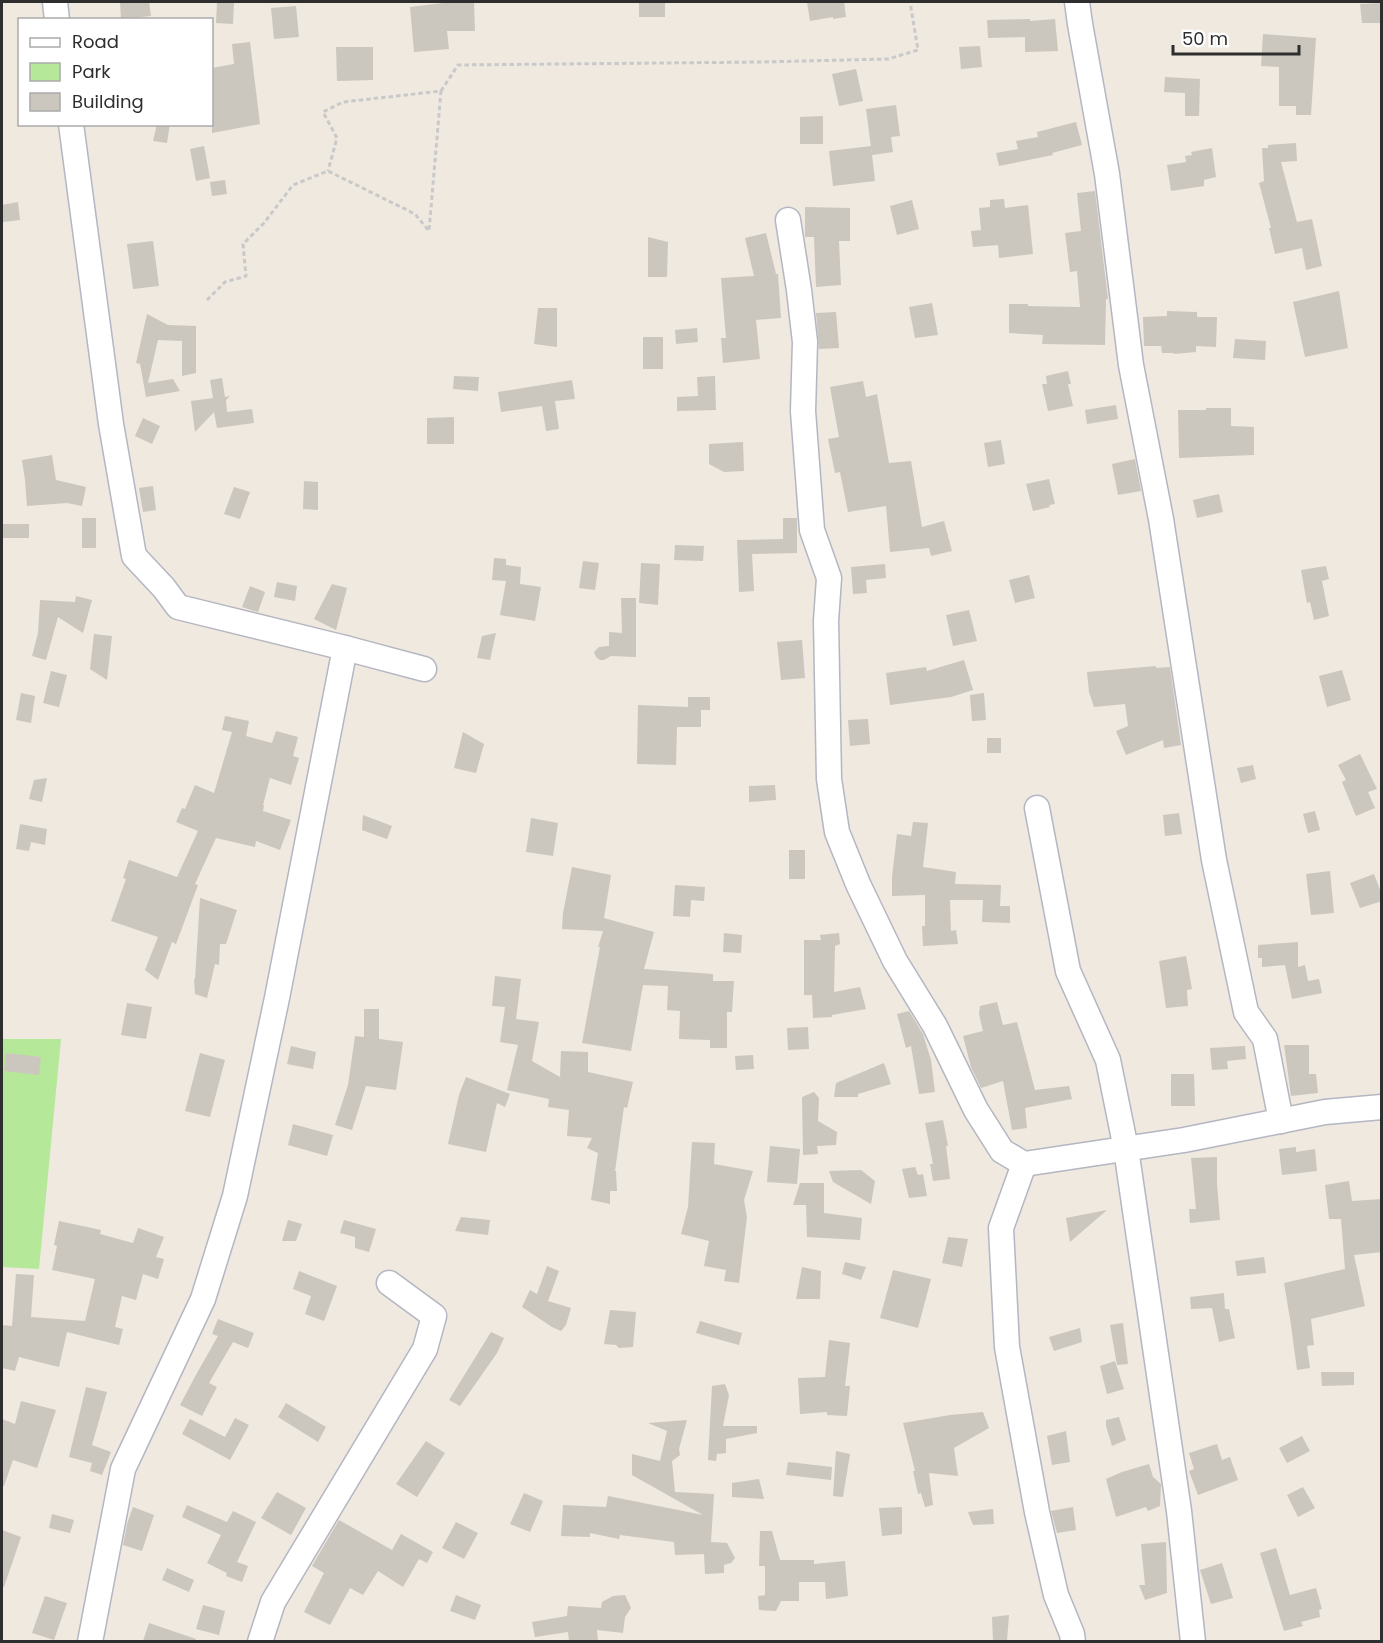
<svg xmlns="http://www.w3.org/2000/svg" width="1383" height="1643" font-family="Poppins,sans-serif">
<style>
.green{fill:#b6e89a}
.building{fill:#cbc7be}
.lines{fill:none;stroke-linecap:round;stroke-linejoin:round}
.minor-casing{stroke:#b4b6c2;stroke-width:27}
.path{stroke:#c9c9c9;stroke-width:3;stroke-dasharray:4.5 3;stroke-linecap:butt}
.minor{stroke:#fff;stroke-width:24}
</style>
<rect width="100%" height="100%" fill="#efe9e0"/>
<polygon class="green" points="2,1039 61,1039 39,1269 2,1267"/>
<g class="building">
<polygon points="120,2 149,2 151,16 121,19"/>
<polygon points="217,2 234,2 233,24 216,23"/>
<polygon points="452,2 474,2 475,31 447,31 449,49 414,52 410,7"/>
<rect x="639" y="2" width="26" height="15"/>
<polygon points="807,2 844,2 846,17 833,19 833,17 810,21"/>
<polygon points="1382,3 1382,23 1362,23 1360,4"/>
<polygon points="296,6 299,37 274,39 271,8"/>
<polygon points="1030,19 1030,21 1055,19 1058,51 1025,52 1025,37 988,38 987,20"/>
<polygon points="1263,34 1316,38 1311,115 1296,115 1296,106 1279,106 1279,67 1261,66"/>
<polygon points="250,42 260,124 212,133 212,68 234,64 232,44"/>
<polygon points="980,46 982,67 961,69 959,47"/>
<polygon points="336,47 373,47 373,80 337,81"/>
<polygon points="856,69 863,101 839,106 832,74"/>
<polygon points="1165,77 1200,79 1199,116 1185,116 1185,93 1164,92"/>
<polygon points="896,105 900,136 891,137 893,152 872,155 866,109"/>
<polygon points="823,116 823,144 800,144 800,117"/>
<polygon points="1076,122 1082,145 1052,153 1053,155 999,166 996,153 1018,149 1016,141 1038,137 1037,132"/>
<polygon points="157,124 170,124 167,143 153,141"/>
<polygon points="1296,143 1297,161 1281,162 1297,222 1312,219 1322,266 1306,270 1302,248 1275,254 1269,228 1271,228 1259,183 1264,181 1262,148 1268,148 1268,145"/>
<polygon points="204,146 210,178 196,181 190,149"/>
<polygon points="871,146 875,181 833,186 829,151"/>
<polygon points="1212,148 1216,177 1204,180 1204,186 1171,191 1167,165 1186,162 1185,156 1192,155 1191,152"/>
<polygon points="225,180 227,194 212,196 210,182"/>
<polygon points="1095,191 1108,299 1106,299 1105,345 1042,344 1043,335 1009,333 1009,304 1028,304 1028,306 1080,307 1077,271 1070,272 1065,233 1081,231 1077,193"/>
<polygon points="1004,199 1005,208 1028,205 1033,254 999,258 998,245 973,247 971,231 981,230 979,208 990,207 990,200"/>
<polygon points="912,200 919,229 897,235 890,206"/>
<polygon points="18,202 20,220 3,222 2,205"/>
<polygon points="805,207 850,208 850,241 839,241 841,285 816,287 814,237 805,237"/>
<polygon points="766,233 776,274 778,274 781,318 756,320 760,359 723,363 721,338 726,338 721,278 754,276 745,238"/>
<polygon points="648,237 668,242 667,277 648,277"/>
<polygon points="153,241 159,286 133,289 127,244"/>
<polygon points="1339,291 1348,348 1305,357 1293,302"/>
<polygon points="932,303 938,335 915,338 909,307"/>
<polygon points="538,308 557,308 557,347 534,344"/>
<polygon points="1167,311 1197,312 1197,317 1217,317 1216,347 1196,346 1196,352 1174,354 1174,353 1162,353 1161,346 1144,346 1143,317 1167,316"/>
<polygon points="836,312 839,348 819,349 816,313"/>
<polygon points="147,314 168,325 196,326 196,373 182,376 182,341 158,340 148,383 173,379 180,391 146,397 140,364 136,363"/>
<polygon points="697,328 698,342 676,344 675,330"/>
<rect x="643" y="337" width="20" height="32"/>
<polygon points="1235,339 1266,341 1265,360 1233,358"/>
<polygon points="1068,371 1071,384 1068,384 1073,406 1048,411 1042,384 1047,384 1046,376"/>
<polygon points="454,376 479,377 478,391 453,389"/>
<polygon points="715,376 716,410 677,411 677,397 698,396 697,377"/>
<polygon points="222,378 225,397 230,396 226,400 227,412 252,409 254,423 217,428 214,412 195,432 191,401 213,398 210,380"/>
<polygon points="572,380 575,399 555,401 559,429 546,431 542,406 501,412 498,392"/>
<polygon points="863,381 866,397 877,394 889,463 911,461 922,527 944,521 952,551 931,556 929,548 890,552 886,506 848,512 840,472 835,473 828,439 839,437 830,387"/>
<polygon points="1116,405 1118,419 1087,424 1085,410"/>
<polygon points="1206,408 1231,408 1231,426 1254,427 1254,455 1179,458 1178,410 1206,410"/>
<polygon points="454,417 454,444 427,444 427,418"/>
<polygon points="143,418 160,426 152,444 135,436"/>
<polygon points="1001,440 1005,464 988,467 984,443"/>
<polygon points="743,442 744,471 724,472 709,464 709,444"/>
<polygon points="52,455 56,480 86,487 82,506 67,503 27,506 25,480 22,460"/>
<polygon points="1135,459 1141,491 1118,495 1112,464"/>
<polygon points="1049,479 1055,504 1049,505 1050,507 1033,511 1026,484"/>
<polygon points="304,481 318,482 318,510 303,509"/>
<polygon points="153,486 156,510 143,512 139,488"/>
<polygon points="234,487 250,492 240,519 224,514"/>
<polygon points="1219,494 1223,512 1197,518 1193,500"/>
<rect x="82" y="518" width="14" height="30"/>
<polygon points="783,518 797,518 797,553 752,554 754,591 739,592 737,540 783,539"/>
<rect x="2" y="524" width="27" height="14"/>
<polygon points="675,545 704,546 703,561 674,560"/>
<polygon points="494,558 506,559 506,565 521,567 520,584 541,587 535,621 500,615 506,581 492,580"/>
<polygon points="583,561 599,563 595,590 579,588"/>
<polygon points="641,563 660,564 658,605 639,603"/>
<polygon points="885,564 886,578 866,580 867,593 853,594 851,567"/>
<polygon points="1326,566 1329,579 1322,581 1329,616 1314,620 1310,602 1307,603 1301,570"/>
<polygon points="1029,575 1035,598 1015,603 1009,580"/>
<polygon points="277,582 297,586 295,601 274,597"/>
<polygon points="332,584 347,588 336,630 314,619"/>
<polygon points="250,586 265,592 258,612 242,607"/>
<polygon points="76,596 92,600 83,633 58,617 46,660 32,656 38,633 40,600 75,602"/>
<polygon points="621,598 636,598 636,657 611,656 604,660 600,660 596,657 594,652 599,647 609,646 609,632 622,633"/>
<polygon points="969,610 977,641 953,646 946,615"/>
<polygon points="496,633 490,660 477,658 482,636"/>
<polygon points="94,634 112,636 107,680 90,669"/>
<polygon points="802,640 805,678 781,680 777,642"/>
<polygon points="964,660 973,690 951,697 890,705 886,673 926,667 927,671"/>
<polygon points="1156,666 1156,668 1170,667 1181,745 1164,748 1163,740 1126,755 1116,731 1128,726 1125,704 1094,707 1089,692 1087,672"/>
<polygon points="1342,670 1351,700 1327,707 1319,676"/>
<polygon points="51,671 67,675 59,707 43,703"/>
<polygon points="21,693 35,696 31,723 16,720"/>
<polygon points="984,693 986,720 972,721 970,695"/>
<polygon points="688,697 710,697 710,710 701,710 701,727 677,727 676,765 637,764 638,705 688,707"/>
<polygon points="225,716 249,721 246,736 272,743 276,731 298,737 293,756 299,758 291,785 270,778 263,805 264,805 263,811 291,820 280,850 256,841 255,847 216,838 195,884 198,885 176,944 172,942 158,980 145,970 158,937 111,921 126,879 123,878 129,860 177,877 198,831 176,822 182,808 185,809 195,785 214,793 232,732 222,730"/>
<polygon points="868,719 870,744 850,746 848,720"/>
<polygon points="463,732 484,744 476,773 454,768"/>
<rect x="987" y="738" width="14" height="15"/>
<polygon points="1360,754 1377,789 1368,792 1375,808 1356,816 1342,782 1346,780 1338,765"/>
<polygon points="1253,765 1256,779 1241,783 1237,768"/>
<polygon points="47,778 42,802 29,799 34,780"/>
<polygon points="775,785 776,800 749,802 749,786"/>
<polygon points="1315,811 1320,830 1308,833 1303,814"/>
<polygon points="1179,813 1182,834 1165,836 1163,815"/>
<polygon points="363,815 392,826 387,839 362,830"/>
<polygon points="531,818 558,823 553,856 526,852"/>
<polygon points="913,822 928,823 923,867 956,872 955,884 1001,885 1000,906 1010,906 1010,923 982,922 983,900 950,900 951,931 956,930 958,944 923,946 922,926 925,926 925,895 892,896 892,877 897,834 911,836"/>
<polygon points="20,824 47,829 45,845 31,842 29,851 16,849"/>
<rect x="789" y="850" width="16" height="29"/>
<polygon points="572,867 611,875 604,918 654,932 644,969 713,974 713,981 734,981 732,1012 727,1012 727,1048 710,1048 710,1040 679,1039 680,1011 667,1010 668,986 643,985 631,1051 582,1043 600,947 598,947 603,931 562,929 563,913"/>
<polygon points="1330,871 1334,913 1311,915 1306,874"/>
<polygon points="1374,874 1382,895 1382,901 1360,908 1350,883"/>
<polygon points="675,885 705,887 704,901 691,900 690,917 673,916"/>
<polygon points="200,898 237,910 226,944 220,944 219,965 215,964 207,998 195,994 194,979 195,979"/>
<polygon points="724,933 742,935 741,953 723,952"/>
<polygon points="839,933 840,944 835,946 834,992 860,987 866,1009 832,1015 832,1017 813,1018 812,995 804,995 804,940 821,940 820,935"/>
<polygon points="1298,942 1298,967 1305,965 1308,981 1319,979 1322,993 1292,999 1285,965 1262,967 1262,958 1258,958 1258,945"/>
<polygon points="1186,956 1192,989 1187,990 1188,1006 1166,1008 1159,961"/>
<polygon points="495,976 521,979 516,1019 539,1022 532,1061 560,1077 561,1051 588,1052 588,1072 633,1082 627,1108 624,1107 615,1171 616,1171 617,1191 610,1191 610,1204 591,1200 598,1153 587,1148 592,1138 567,1136 569,1110 548,1107 549,1099 507,1090 518,1045 500,1042 505,1007 492,1006"/>
<polygon points="997,1002 1003,1025 1017,1022 1035,1090 1069,1086 1072,1099 1025,1108 1027,1128 1012,1130 1003,1081 981,1088 971,1067 963,1036 983,1031 979,1014 980,1006"/>
<polygon points="127,1003 152,1007 146,1039 121,1035"/>
<polygon points="364,1009 379,1009 379,1039 403,1042 396,1090 366,1086 352,1130 335,1125 348,1085 355,1036 364,1037"/>
<polygon points="909,1011 923,1034 931,1060 935,1092 919,1094 911,1046 906,1048 897,1014"/>
<polygon points="808,1027 809,1049 788,1050 787,1028"/>
<polygon points="1284,1045 1309,1045 1309,1074 1316,1074 1318,1093 1291,1096"/>
<polygon points="291,1046 316,1052 313,1069 287,1064"/>
<polygon points="1245,1046 1246,1059 1227,1061 1228,1069 1212,1070 1210,1048"/>
<polygon points="6,1053 41,1057 39,1075 4,1071"/>
<polygon points="200,1053 225,1060 210,1117 185,1111"/>
<polygon points="753,1055 754,1069 736,1070 735,1056"/>
<polygon points="884,1063 891,1084 858,1094 858,1097 834,1097 836,1083"/>
<polygon points="1171,1074 1194,1074 1195,1106 1171,1106"/>
<polygon points="466,1077 510,1094 505,1107 497,1103 486,1152 448,1144 459,1095"/>
<polygon points="814,1092 819,1098 818,1121 837,1132 836,1145 817,1146 818,1154 803,1155 802,1097"/>
<polygon points="943,1120 948,1146 946,1146 950,1179 933,1181 930,1164 933,1164 925,1123"/>
<polygon points="293,1124 333,1135 327,1156 288,1145"/>
<polygon points="692,1142 715,1143 714,1164 753,1171 744,1200 747,1217 739,1283 724,1281 726,1270 704,1266 709,1241 681,1234 688,1207"/>
<polygon points="770,1146 800,1149 797,1184 767,1182"/>
<polygon points="1296,1147 1296,1152 1315,1149 1317,1171 1282,1175 1279,1149"/>
<polygon points="1217,1157 1217,1184 1220,1220 1190,1223 1189,1209 1196,1209 1191,1158"/>
<polygon points="915,1167 918,1175 923,1174 927,1196 909,1198 902,1169"/>
<polygon points="861,1170 875,1181 871,1204 833,1182 829,1171"/>
<polygon points="1349,1181 1352,1201 1382,1199 1382,1252 1354,1255 1365,1306 1311,1319 1314,1345 1307,1346 1310,1368 1297,1370 1291,1325 1284,1283 1345,1269 1341,1219 1329,1219 1325,1185"/>
<polygon points="800,1183 824,1183 824,1213 862,1218 860,1240 807,1237 806,1205 793,1205"/>
<polygon points="1107,1210 1070,1242 1066,1218"/>
<polygon points="461,1217 490,1220 488,1235 455,1231"/>
<polygon points="288,1220 302,1224 296,1241 282,1241"/>
<polygon points="344,1220 376,1229 369,1252 355,1248 355,1237 340,1233"/>
<polygon points="59,1221 101,1230 100,1234 133,1243 138,1228 164,1237 156,1257 164,1259 158,1279 143,1274 136,1300 122,1296 115,1327 123,1329 119,1345 67,1332 59,1367 19,1357 15,1371 2,1368 2,1325 12,1326 16,1274 34,1275 31,1317 85,1321 95,1279 52,1270 57,1246 54,1245"/>
<polygon points="948,1237 968,1239 962,1267 942,1263"/>
<polygon points="1264,1257 1266,1273 1237,1276 1235,1261"/>
<polygon points="845,1262 866,1267 861,1280 842,1274"/>
<polygon points="547,1266 559,1271 548,1301 571,1308 566,1325 561,1331 552,1327 522,1307 530,1290 537,1294"/>
<polygon points="802,1267 821,1271 820,1299 796,1299"/>
<polygon points="893,1270 931,1279 918,1328 880,1318"/>
<polygon points="299,1271 337,1286 324,1321 305,1314 311,1296 293,1289"/>
<polygon points="1224,1293 1225,1309 1229,1309 1235,1338 1219,1342 1212,1308 1191,1309 1190,1297"/>
<polygon points="610,1310 636,1312 633,1347 619,1348 616,1345 604,1344"/>
<polygon points="218,1319 254,1333 248,1348 233,1342 209,1383 217,1387 202,1416 180,1405 197,1373 218,1336 212,1334"/>
<polygon points="700,1321 742,1333 739,1345 696,1333"/>
<polygon points="1123,1323 1128,1364 1117,1365 1110,1325"/>
<polygon points="1080,1328 1082,1342 1054,1351 1049,1337"/>
<polygon points="491,1332 504,1338 497,1353 460,1406 449,1400"/>
<polygon points="829,1340 850,1343 845,1386 850,1386 847,1416 827,1415 827,1412 800,1414 798,1378 825,1377"/>
<polygon points="1115,1361 1124,1389 1107,1394 1100,1366"/>
<polygon points="1321,1372 1354,1372 1354,1385 1322,1386"/>
<polygon points="725,1384 729,1395 723,1426 757,1426 757,1433 726,1439 726,1453 717,1454 716,1461 708,1460 712,1386"/>
<polygon points="86,1387 107,1392 92,1445 111,1452 102,1475 90,1471 92,1463 69,1457"/>
<polygon points="21,1401 56,1410 37,1468 13,1460 4,1486 2,1486 2,1419 15,1424"/>
<polygon points="286,1403 326,1427 318,1442 278,1417"/>
<polygon points="983,1412 989,1428 954,1448 958,1476 929,1473 933,1505 925,1507 921,1493 918,1494 913,1471 915,1471 903,1423 950,1415"/>
<polygon points="1119,1417 1126,1440 1112,1446 1106,1426 1106,1420"/>
<polygon points="235,1418 249,1425 230,1460 182,1434 190,1419 225,1437"/>
<polygon points="687,1420 679,1449 680,1455 672,1461 675,1492 714,1494 711,1542 727,1543 735,1558 731,1563 724,1565 724,1573 705,1574 704,1554 675,1555 674,1542 620,1535 619,1539 590,1533 590,1537 561,1536 563,1505 606,1507 608,1496 703,1515 632,1475 632,1454 660,1461 667,1431 648,1423"/>
<polygon points="1066,1431 1070,1462 1052,1465 1047,1436"/>
<polygon points="1302,1436 1310,1451 1287,1463 1279,1448"/>
<polygon points="426,1441 445,1453 417,1497 396,1484"/>
<polygon points="1217,1444 1222,1460 1230,1457 1238,1480 1198,1495 1189,1471 1194,1469 1189,1453"/>
<polygon points="836,1451 850,1454 843,1497 833,1496"/>
<polygon points="788,1462 832,1467 831,1480 786,1475"/>
<polygon points="1149,1464 1153,1477 1161,1484 1160,1506 1148,1511 1146,1507 1116,1517 1106,1479 1122,1472"/>
<polygon points="759,1479 764,1499 732,1497 732,1483"/>
<polygon points="1303,1487 1315,1508 1298,1517 1287,1495"/>
<polygon points="277,1492 306,1508 291,1535 261,1518"/>
<polygon points="524,1493 543,1501 530,1532 510,1524"/>
<polygon points="187,1505 227,1522 233,1511 256,1522 237,1562 248,1566 242,1582 226,1576 227,1573 207,1563 221,1535 182,1517"/>
<polygon points="133,1507 154,1515 142,1551 123,1545 127,1524"/>
<polygon points="902,1507 902,1534 882,1536 879,1508"/>
<polygon points="1073,1507 1076,1530 1057,1533 1051,1511"/>
<polygon points="993,1509 994,1524 973,1525 968,1512"/>
<polygon points="52,1514 74,1520 70,1533 49,1528"/>
<polygon points="339,1520 392,1550 401,1534 433,1552 427,1563 419,1559 403,1587 378,1571 363,1595 350,1588 330,1625 304,1612 324,1573 312,1566"/>
<polygon points="456,1522 478,1533 464,1559 442,1548"/>
<polygon points="2,1530 21,1537 4,1587 2,1587"/>
<polygon points="760,1531 772,1531 780,1560 814,1560 814,1564 845,1561 848,1596 826,1599 825,1582 799,1582 799,1601 781,1601 776,1611 759,1610 758,1596 765,1595 765,1566 759,1566"/>
<polygon points="1166,1542 1167,1593 1145,1600 1139,1585 1145,1585 1141,1544"/>
<polygon points="1276,1548 1290,1595 1316,1588 1322,1609 1319,1610 1320,1617 1301,1622 1303,1626 1284,1631 1260,1553"/>
<polygon points="1222,1563 1233,1598 1211,1604 1200,1570"/>
<polygon points="167,1568 194,1580 189,1592 162,1580"/>
<polygon points="456,1595 481,1605 475,1620 450,1611"/>
<polygon points="625,1595 631,1608 625,1617 623,1633 597,1630 598,1641 569,1641 568,1632 535,1637 532,1622 567,1616 568,1606 601,1608 602,1602 613,1596"/>
<polygon points="45,1596 67,1603 54,1640 32,1633"/>
<polygon points="203,1605 225,1611 219,1635 196,1629"/>
<polygon points="1009,1615 1007,1641 993,1641 992,1617"/>
<polygon points="149,1623 196,1639 195,1641 143,1641"/>
</g>
<g class="lines">
<defs>
<g id="minor">
<polyline points="55,2 57,20"/>
<polyline points="1077,2 1080,24 1107,174 1131,365 1161,519 1214,860 1246,1012 1265,1039 1281,1121"/>
<polyline points="71,124 111,424 134,556 164,588 178,607 345,648 424,669"/>
<polyline points="788,220 799,290 805,342 803,411 812,530 829,578 826,621 829,779 837,832 858,884 895,961 935,1026 976,1110 1002,1151 1024,1164 1184,1140 1325,1112 1382,1107"/>
<polyline points="1037,808 1068,971 1108,1060 1126,1149 1179,1511 1193,1642"/>
<polyline points="1024,1164 1001,1228 1007,1347 1037,1512 1056,1595 1072,1634 1073,1642"/>
<polyline points="90,1642 123,1469 203,1299 235,1196 277,998 345,648"/>
<polyline points="260,1642 273,1602 425,1349 434,1316 389,1283"/>
</g>
</defs>
<use href="#minor" class="minor-casing"/>
<g class="path">
<polyline points="441,91 458,65 762,62 888,59 918,50 910,2"/>
<polyline points="207,300 225,282 246,276 243,244 264,223 293,185 328,171 415,214 429,231 441,91 343,102 323,112 337,138 328,171"/>
</g>
<use href="#minor" class="minor"/>
</g>
<rect width="1383" height="1643" fill="none" stroke="#2e2e2e" stroke-width="6"/>
<rect x="18" y="18" width="195" height="108" fill="#ffffff" stroke="#ababab" stroke-width="1.5"/>
<rect x="30" y="38" width="30" height="9" fill="#ffffff" stroke="#ababab" stroke-width="1.5"/>
<text x="72" y="48" font-size="18" fill="#2e2e2e">Road</text>
<rect x="30" y="63" width="30" height="18" fill="#b6e89a" stroke="#ababab" stroke-width="1.5"/>
<text x="72" y="78" font-size="18" fill="#2e2e2e">Park</text>
<rect x="30" y="93" width="30" height="18" fill="#cbc7be" stroke="#ababab" stroke-width="1.5"/>
<text x="72" y="108" font-size="18" fill="#2e2e2e">Building</text>
<path d="M1173 45v9h126v-9" fill="none" stroke="#2e2e2e" stroke-width="3"/>
<text x="1182" y="45" font-size="18" fill="#2e2e2e" stroke="#ffffff" stroke-width="4.5" paint-order="stroke">50 m</text>
</svg>
